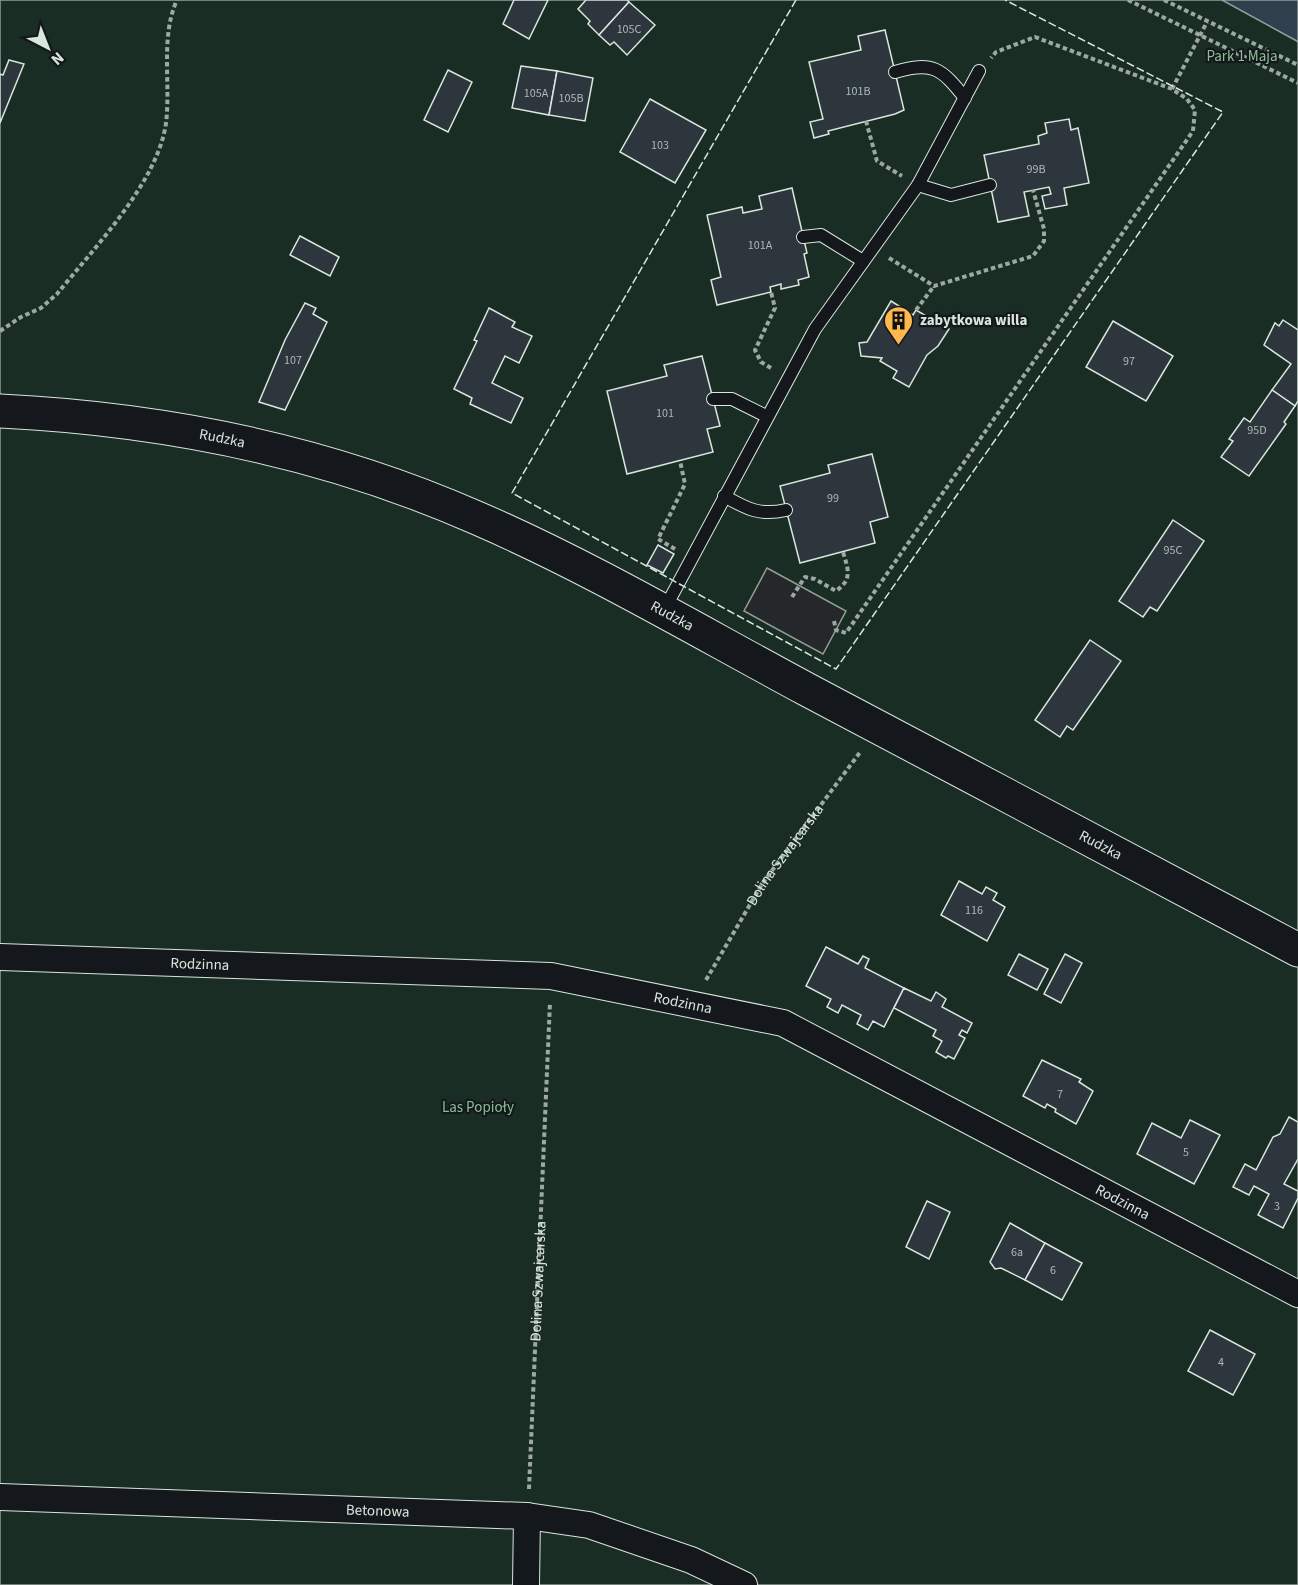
<svg xmlns="http://www.w3.org/2000/svg" width="1298" height="1585" font-family="'Source Sans 3',sans-serif">
<style>
.green{fill:#1a2d24;stroke:#939e99;stroke-width:1.5}
.parking{fill:#24282b;stroke:#939e99;stroke-width:1.5}
.water{fill:#2f3f4d;stroke:#939e99;stroke-width:1.5}
.building{fill:#2c363c;stroke:#d8e6dc;stroke-width:1.5}
.lines{fill:none;stroke-linecap:round;stroke-linejoin:round}
.lane-casing{stroke:#d8e6dc;stroke-width:14}
.street-casing{stroke:#d8e6dc;stroke-width:28}
.secondary-casing{stroke:#d8e6dc;stroke-width:35}
.path{stroke:#9da8a2;stroke-width:4;stroke-dasharray:4.5 3;stroke-linecap:butt}
.lane{stroke:#14181c;stroke-width:12}
.street{stroke:#14181c;stroke-width:26}
.secondary{stroke:#14181c;stroke-width:33}
.fence{stroke:#d8e6dc;stroke-width:1.5;stroke-dasharray:8 3;stroke-linecap:butt}
.labels{text-anchor:middle;dominant-baseline:central;stroke-width:4.5;stroke-linejoin:round;paint-order:stroke}
.number-label{font-size:12px;fill:#adbab4}
.park-label{font-size:15px;fill:#8ac095;stroke:#14181c}
.poi-label{font-size:15px;font-weight:bold;fill:#d8e6dc;stroke:#14181c;text-anchor:start}
.street-label{font-size:15px;fill:#d8e6dc;stroke:#14181c}
</style>
<rect width="100%" height="100%" fill="#14181c"/>
<rect class="green" x="0" y="0" width="1298" height="1585"/>
<polygon class="parking" points="767,568 846,611 823,654 744,611"/>
<polygon class="water" points="1222,0 1298,0 1298,42 1295,40"/>
<g class="building">
<polygon points="514,0 548,0 529,39 503,24"/>
<polygon points="586,0 627,0 629,2 599,35 588,24 590,21 578,9"/>
<polygon points="629,2 655,25 627,55 614,42 610,45 599,35"/>
<polygon points="885,30 904,110 895,114 828,131 829,134 814,138 810,122 823,119 809,62 861,50 858,36"/>
<polygon points="9,60 24,64 0,123 0,74 3,75"/>
<polygon points="521,66 557,71 549,115 512,108"/>
<polygon points="448,70 472,82 448,132 424,120"/>
<polygon points="557,71 593,78 585,121 549,115"/>
<polygon points="650,99 706,130 675,183 620,152"/>
<polygon points="1069,119 1071,130 1078,128 1089,183 1064,188 1067,205 1045,209 1042,196 1051,194 1049,187 1024,192 1029,216 998,222 984,155 1039,144 1038,136 1047,133 1045,123"/>
<polygon points="792,188 807,253 804,254 809,277 798,280 799,285 781,289 781,284 770,287 771,292 717,305 711,280 721,277 707,215 742,207 743,213 762,209 759,196"/>
<polygon points="300,236 339,257 330,276 290,255"/>
<polygon points="891,301 913,315 916,310 949,329 938,346 927,355 909,387 893,378 897,371 880,361 882,358 861,356 859,343 867,342"/>
<polygon points="305,303 316,308 313,314 327,322 285,410 259,402 285,340"/>
<polygon points="489,308 515,322 512,327 532,336 519,363 505,356 492,383 523,398 511,423 470,404 472,398 454,389 477,341 474,340"/>
<polygon points="1283,320 1298,330 1298,401 1295,406 1272,390 1291,364 1264,345 1275,323 1279,326"/>
<polygon points="1113,321 1173,356 1146,401 1086,367"/>
<polygon points="702,356 720,426 707,429 713,452 627,474 607,391 667,376 664,365"/>
<polygon points="1272,390 1295,406 1284,422 1286,424 1249,476 1221,457 1233,441 1229,439 1244,418 1250,422"/>
<polygon points="872,454 888,517 870,522 875,543 800,563 780,486 830,473 828,465"/>
<polygon points="1173,520 1204,541 1157,611 1150,607 1143,617 1119,601"/>
<polygon points="658,545 674,554 663,573 647,565"/>
<polygon points="1090,640 1121,661 1073,730 1067,726 1060,737 1035,720"/>
<polygon points="959,881 982,894 986,887 997,893 993,900 1005,907 987,941 941,915"/>
<polygon points="826,947 858,964 863,956 869,959 865,968 904,988 884,1027 873,1021 868,1030 857,1024 861,1015 842,1005 838,1013 827,1007 831,999 806,986"/>
<polygon points="1019,954 1048,969 1037,990 1008,975"/>
<polygon points="1065,954 1082,963 1061,1003 1044,994"/>
<polygon points="904,988 931,1001 936,992 946,999 942,1007 972,1023 967,1033 962,1030 959,1035 965,1038 954,1059 948,1056 946,1058 936,1052 942,1041 933,1036 936,1030 894,1008"/>
<polygon points="1042,1060 1081,1079 1079,1082 1093,1091 1076,1124 1055,1112 1056,1109 1047,1104 1045,1108 1023,1096"/>
<polygon points="1289,1117 1298,1122 1298,1159 1284,1184 1298,1191 1298,1198 1283,1228 1258,1215 1269,1194 1254,1186 1249,1195 1233,1187 1245,1164 1256,1170 1273,1137 1280,1134"/>
<polygon points="1190,1120 1220,1135 1194,1184 1137,1154 1152,1123 1181,1138"/>
<polygon points="927,1201 950,1212 929,1259 906,1247"/>
<polygon points="1010,1223 1045,1243 1025,1280 1001,1268 995,1269 990,1262"/>
<polygon points="1045,1243 1082,1263 1062,1300 1025,1280"/>
<polygon points="1210,1330 1255,1354 1233,1395 1188,1371"/>
</g>
<g class="lines">
<defs>
<g id="lane">
<path d="M895 72C933 61 941 68 965 98"/>
<polyline points="918,185 951,195 990,185"/>
<polyline points="803,237 821,235 863,261"/>
<polyline points="713,399 732,399 766,416"/>
<path d="M724 496C747 509 760 516 786 510"/>
<polyline points="664,610 815,329 918,185 979,71"/>
</g>
<g id="street">
<path id="s3" d="M0 957 551 976 783 1023 1298 1294"/>
<path id="s4" d="M0 1497 527 1516 589 1525 691 1560 744 1585"/>
<polyline points="526,1585 527,1516"/>
</g>
<g id="secondary">
<path id="s5" d="M0 411C166 419 325 451 477 518 590 567 698 631 806 689 970 776 1134 862 1298 950"/>
</g>
</defs>
<use href="#lane" class="lane-casing"/>
<use href="#street" class="street-casing"/>
<use href="#secondary" class="secondary-casing"/>
<g class="path">
<polyline points="1128,0 1298,83"/>
<polyline points="1164,0 1298,65"/>
<polyline points="1172,89 1207,22"/>
<polyline points="866,121 877,161 902,176"/>
<polyline points="889,258 934,286 1033,256 1044,241 1044,229 1033,190"/>
<polyline points="916,310 934,286"/>
<path d="M0 331 21 317 41 308 57 294C94 248 158 182 166 123 171 83 160 37 177 0"/>
<polyline points="771,368 761,362 755,350 775,308 771,292"/>
<polyline points="675,549 658,539 685,484 680,461"/>
<path d="M792 597 805 577 815 579 836 591C853 579 848 569 843 552"/>
<polyline points="834,621 836,630 846,633 1193,131 1195,110 1187,99 1172,89 1035,37 996,52 991,58"/>
<path id="s1" d="M706 980 762 884 861 751"/>
<path id="s2" d="M529 1489 550 1002"/>
</g>
<use href="#lane" class="lane"/>
<use href="#street" class="street"/>
<use href="#secondary" class="secondary"/>
<polyline class="fence" points="796,0 512,493 836,669 1223,112 1005,0"/>
</g>
<defs>
<symbol id="building-pin" viewBox="-11 -11 22 30"><path d="M0 17L-7.5 6A9.5 9.5 0 1 1 7.5 6Z" fill="#ffb74d" stroke="#14181c"/><path d="M-4-6H4V6H1V3H-1V6H-4ZM-2.5-4.3h1.7v1.8h-1.7ZM.8-4.3h1.7v1.8H.8ZM-2.5-1h1.7V.8h-1.7ZM.8-1h1.7V.8H.8Z" fill="#111"/></symbol>
</defs>
<g fill-rule="evenodd">
<use href="#building-pin" x="882" y="304" width="33" height="45"/>
</g>
<g class="labels">
<g class="number-label">
<text x="629" y="29">105C</text>
<text x="858" y="91">101B</text>
<text x="536" y="93">105A</text>
<text x="571" y="98">105B</text>
<text x="660" y="145">103</text>
<text x="1036" y="169">99B</text>
<text x="760" y="245">101A</text>
<text x="293" y="360">107</text>
<text x="1129" y="361">97</text>
<text x="665" y="413">101</text>
<text x="1257" y="430">95D</text>
<text x="833" y="498">99</text>
<text x="1173" y="550">95C</text>
<text x="974" y="910">116</text>
<text x="1060" y="1094">7</text>
<text x="1186" y="1152">5</text>
<text x="1277" y="1206">3</text>
<text x="1017" y="1252">6a</text>
<text x="1053" y="1270">6</text>
<text x="1221" y="1362">4</text>
</g>
<g class="park-label">
<text x="1242" y="56">Park 1 Maja</text>
<text x="478" y="1107">Las Popioły</text>
</g>
<g class="poi-label">
<text x="920" y="320">zabytkowa willa</text>
</g>
<g class="street-label">
<text stroke="none"><textPath href="#s5" startOffset="224">Rudzka</textPath></text>
<text stroke="none"><textPath href="#s5" startOffset="710">Rudzka</textPath></text>
<text stroke="none"><textPath href="#s5" startOffset="1196">Rudzka</textPath></text>
<text stroke="none"><textPath href="#s1" startOffset="148">Dolina Szwajcarska</textPath></text>
<text stroke="none"><textPath href="#s3" startOffset="200">Rodzinna</textPath></text>
<text stroke="none"><textPath href="#s3" startOffset="686">Rodzinna</textPath></text>
<text stroke="none"><textPath href="#s3" startOffset="1172">Rodzinna</textPath></text>
<text stroke="none"><textPath href="#s2" startOffset="208">Dolina Szwajcarska</textPath></text>
<text stroke="none"><textPath href="#s4" startOffset="378">Betonowa</textPath></text>
</g>
</g>
<g transform="translate(48 48) rotate(138)" stroke="#14181c" stroke-width="4.5" paint-order="stroke">
<path d="M0-4.5L10 22L0 15L-10 22Z" fill="#d8e6dc"/>
<text y="-9" font-size="16" font-weight="bold" text-anchor="middle" fill="#d8e6dc">N</text>
</g>
</svg>
